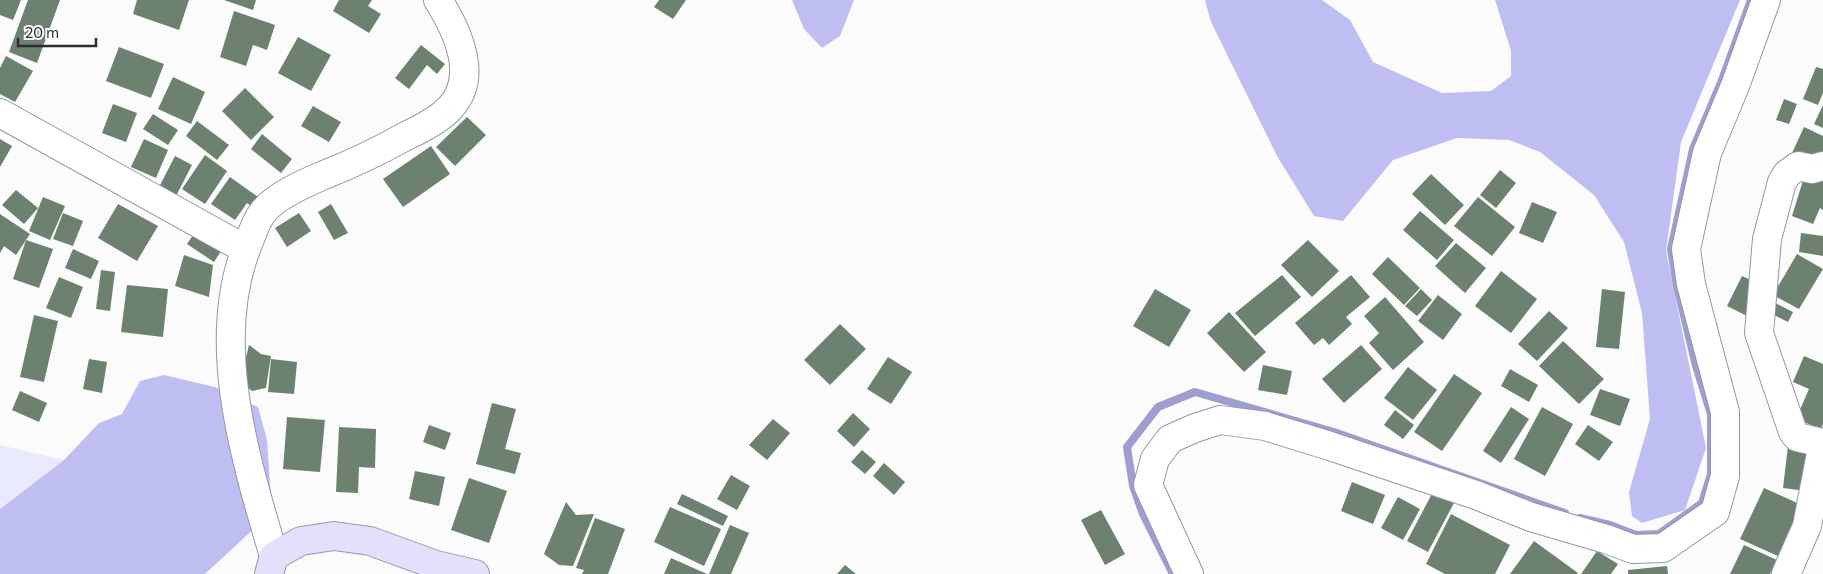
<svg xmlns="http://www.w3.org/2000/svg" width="1823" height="574" font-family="Commissioner,sans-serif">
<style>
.green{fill:#eaeafe}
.forest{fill:#bfbef3}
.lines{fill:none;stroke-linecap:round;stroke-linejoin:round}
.stream{stroke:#9e9dd0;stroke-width:8}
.building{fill:#6d8171}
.street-casing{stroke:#9595ac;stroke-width:30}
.secondary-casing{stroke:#9595ac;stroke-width:30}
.street{stroke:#fff;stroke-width:28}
.secondary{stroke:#e2e0fa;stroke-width:28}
</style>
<rect width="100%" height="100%" fill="#fbfbfb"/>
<polygon class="green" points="0,445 64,460 0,509"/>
<g class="forest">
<polygon points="792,0 854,0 840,36 822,48 804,29"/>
<polygon points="1205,0 1322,0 1350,20 1373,62 1442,93 1491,91 1511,76 1511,51 1495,0 1740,0 1681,142 1666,251 1706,448 1685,510 1642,523 1632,516 1629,492 1650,419 1642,313 1624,242 1594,195 1540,152 1509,140 1457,138 1393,160 1343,221 1314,216 1277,156 1211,22"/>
<polygon points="164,375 215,387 258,407 267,440 272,512 205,574 0,574 0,509 64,460 99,423 122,414 140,381"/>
</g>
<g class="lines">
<g class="stream">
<polyline points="1580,518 1610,525 1636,535 1659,534 1702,503 1711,474 1711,414 1696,366 1677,286 1671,249 1693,149 1722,80 1751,0"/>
<polyline points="1173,574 1143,514 1133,486 1127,447 1158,407 1195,392 1334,432 1565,513"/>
</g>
</g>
<g class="building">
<polygon points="0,0 21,0 13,20 0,15"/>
<polygon points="28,0 60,0 37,63 9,52"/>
<polygon points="137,0 189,0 179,30 133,14"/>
<polygon points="224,0 256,0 253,10"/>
<polygon points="339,0 372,0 368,6 381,14 369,33 333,11"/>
<polygon points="659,0 686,0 673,19 654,7"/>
<polygon points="234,11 275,25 267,50 253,45 246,66 220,57"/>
<polygon points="298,37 331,55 311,91 278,73"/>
<polygon points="421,45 445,64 437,74 427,65 409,89 395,78"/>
<polygon points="119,47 164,64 151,98 106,81"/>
<polygon points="6,56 33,71 15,102 0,94 0,68"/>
<polygon points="1816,67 1823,69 1823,93 1818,105 1803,99"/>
<polygon points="173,77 205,92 191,124 158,109"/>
<polygon points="245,88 274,117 251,140 222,111"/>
<polygon points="1784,99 1797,104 1789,124 1776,120"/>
<polygon points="113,104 137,113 126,142 102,133"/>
<polygon points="1823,105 1823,128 1814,124"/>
<polygon points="313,106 341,122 329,142 301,126"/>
<polygon points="153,114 178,130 168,145 143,129"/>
<polygon points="467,117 486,135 455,166 436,147"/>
<polygon points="197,121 229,145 217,160 186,136"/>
<polygon points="1804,127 1823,136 1823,153 1818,165 1792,153"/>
<polygon points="262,134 292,159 281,173 251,149"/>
<polygon points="0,139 12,146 0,167"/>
<polygon points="144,139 168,150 156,178 131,167"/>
<polygon points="431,146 450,174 403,207 383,179"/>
<polygon points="205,155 227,171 205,204 182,189"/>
<polygon points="175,156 192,165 174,200 157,191"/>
<polygon points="1500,170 1516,183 1496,208 1480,195"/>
<polygon points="1806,171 1823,177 1823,210 1820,208 1813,224 1792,216"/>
<polygon points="1431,174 1464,205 1445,225 1412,194"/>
<polygon points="230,177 261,199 255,209 247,203 235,220 211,204"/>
<polygon points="16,190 38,208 24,224 2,205"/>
<polygon points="43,197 65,206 50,240 29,231"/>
<polygon points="1478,197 1515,227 1492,256 1454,226"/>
<polygon points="1532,202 1557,212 1543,243 1519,233"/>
<polygon points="118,204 158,226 137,261 98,238"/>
<polygon points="331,204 348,233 334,240 318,212"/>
<polygon points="1420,211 1454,240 1437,260 1403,230"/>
<polygon points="63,213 83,221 73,246 53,239"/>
<polygon points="299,213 311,231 287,247 275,228"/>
<polygon points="0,214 30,234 16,255 4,246 0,253"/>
<polygon points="198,228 225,245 214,262 187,244"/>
<polygon points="1801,233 1823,236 1823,256 1799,252"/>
<polygon points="26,240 53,249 39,288 13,279"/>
<polygon points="1308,240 1339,271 1312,297 1281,265"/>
<polygon points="1456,243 1486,268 1465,293 1435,266"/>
<polygon points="73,249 99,261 91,279 65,268"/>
<polygon points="1797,254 1823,269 1799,309 1773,295"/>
<polygon points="184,255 213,265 209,297 175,286"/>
<polygon points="1388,257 1420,288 1404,305 1372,274"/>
<polygon points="101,270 115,272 110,311 96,309"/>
<polygon points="1501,271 1537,299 1511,333 1475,306"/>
<polygon points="1282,275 1301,297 1255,336 1235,313"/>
<polygon points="1351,275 1370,297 1346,317 1352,324 1329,345 1323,338 1314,345 1295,323"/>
<polygon points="1742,276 1762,285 1747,316 1727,306"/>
<polygon points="59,277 83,287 71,318 46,308"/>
<polygon points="127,285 168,289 163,337 121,332"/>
<polygon points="1155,289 1191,310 1169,347 1133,326"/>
<polygon points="1421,289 1432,300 1417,316 1405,306"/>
<polygon points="1602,289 1625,292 1619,349 1596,347"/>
<polygon points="1438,295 1462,314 1443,340 1418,321"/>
<polygon points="1385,297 1424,342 1393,370 1369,343 1379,333 1364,316"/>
<polygon points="1771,301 1793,312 1788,322 1766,311"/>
<polygon points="1549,311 1568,328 1537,361 1518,344"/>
<polygon points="1229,312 1266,352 1244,372 1207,333"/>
<polygon points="34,315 58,321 44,382 20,377"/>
<polygon points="840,324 866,349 830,385 804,360"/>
<polygon points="1563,341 1604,379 1579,404 1539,366"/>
<polygon points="249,345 261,354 271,356 266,388 252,391 240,382"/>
<polygon points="1361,345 1382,369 1344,403 1322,379"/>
<polygon points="1804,356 1823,364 1823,424 1821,429 1796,419 1809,389 1793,382"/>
<polygon points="888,357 912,372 891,404 867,389"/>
<polygon points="89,359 107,362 102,393 83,389"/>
<polygon points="271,359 297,362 294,394 268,392"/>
<polygon points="1263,365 1292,371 1287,395 1258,390"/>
<polygon points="1408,367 1437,390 1413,420 1384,398"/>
<polygon points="1510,369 1538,385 1529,402 1501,386"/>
<polygon points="1454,374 1482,393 1442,451 1414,432"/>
<polygon points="1600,389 1630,399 1620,426 1590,415"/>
<polygon points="20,391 47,403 39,422 12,410"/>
<polygon points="492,403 516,409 505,449 521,453 515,474 476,464"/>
<polygon points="1511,407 1529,419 1501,463 1483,451"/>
<polygon points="1542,407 1573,424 1545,476 1514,459"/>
<polygon points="1395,410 1414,425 1403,439 1384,425"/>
<polygon points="853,413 870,429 854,447 837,431"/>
<polygon points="287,417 325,420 320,472 283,469"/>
<polygon points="773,419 790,433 767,460 749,445"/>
<polygon points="429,425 451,433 445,450 423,442"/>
<polygon points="1588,425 1613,442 1599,461 1575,444"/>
<polygon points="339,427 376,429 375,468 359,467 358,493 336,492"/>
<polygon points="1788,446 1810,449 1806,491 1783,488"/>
<polygon points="862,450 876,462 865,474 851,462"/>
<polygon points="884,463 905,482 894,495 873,476"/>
<polygon points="415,471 445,477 439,506 409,499"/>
<polygon points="731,475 750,486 737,510 717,499"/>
<polygon points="469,478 507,491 489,543 451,530"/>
<polygon points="1352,482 1385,495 1373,524 1341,511"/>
<polygon points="1764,488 1806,507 1782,558 1740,539"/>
<polygon points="1434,490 1455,501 1428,552 1407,541"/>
<polygon points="682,494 728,516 723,526 677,504"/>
<polygon points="1398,497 1420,509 1403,540 1381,528"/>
<polygon points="566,502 576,515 594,514 573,566 559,565 544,554"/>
<polygon points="670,507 721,529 704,566 654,542"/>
<polygon points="1101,510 1125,554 1105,565 1081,520"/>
<polygon points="1451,514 1510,545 1495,574 1445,574 1426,564"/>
<polygon points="595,518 625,529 608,574 582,574 584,570 576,568"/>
<polygon points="730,525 749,533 731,574 709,574"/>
<polygon points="1534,541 1578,573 1577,574 1510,574"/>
<polygon points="1744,545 1777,560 1770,574 1730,574"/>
<polygon points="1597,551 1618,564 1611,574 1581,574"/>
<polygon points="671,558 707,574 664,574"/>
<polygon points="845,565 856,574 837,574"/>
<polygon points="1667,566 1668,574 1628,574 1628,570"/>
</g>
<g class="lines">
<defs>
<g id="street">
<polyline points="0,113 245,249"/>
<polyline points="1823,443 1797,437 1793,432 1759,333 1767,239 1782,182 1787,174 1798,166 1812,169 1823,166"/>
<path d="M274 556C245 458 207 337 250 239 253 231 256 222 261 215 272 197 305 183 324 175 352 164 379 151 406 136 421 129 439 120 450 108 480 76 457 30 438 0"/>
<polyline points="1189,574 1148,485 1155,459 1170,439 1195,428 1220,420 1265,426 1330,446 1476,495 1531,517 1606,539 1633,549 1663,548 1715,512 1725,476 1725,412 1691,284 1686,249 1707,153 1735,86 1766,0"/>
<polyline points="1786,574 1807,526 1823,443"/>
</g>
<polyline id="secondary" points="269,574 274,556 301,541 334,536 370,541 436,565 475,574"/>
</defs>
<use href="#street" class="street-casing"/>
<use href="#secondary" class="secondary-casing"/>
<use href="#street" class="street"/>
<use href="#secondary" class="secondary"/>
</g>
<path d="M18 38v8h78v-8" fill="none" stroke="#2c2c36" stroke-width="2.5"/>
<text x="25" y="38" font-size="15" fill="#2c2c36" stroke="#fbfbfb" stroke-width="4" paint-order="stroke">20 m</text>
</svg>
